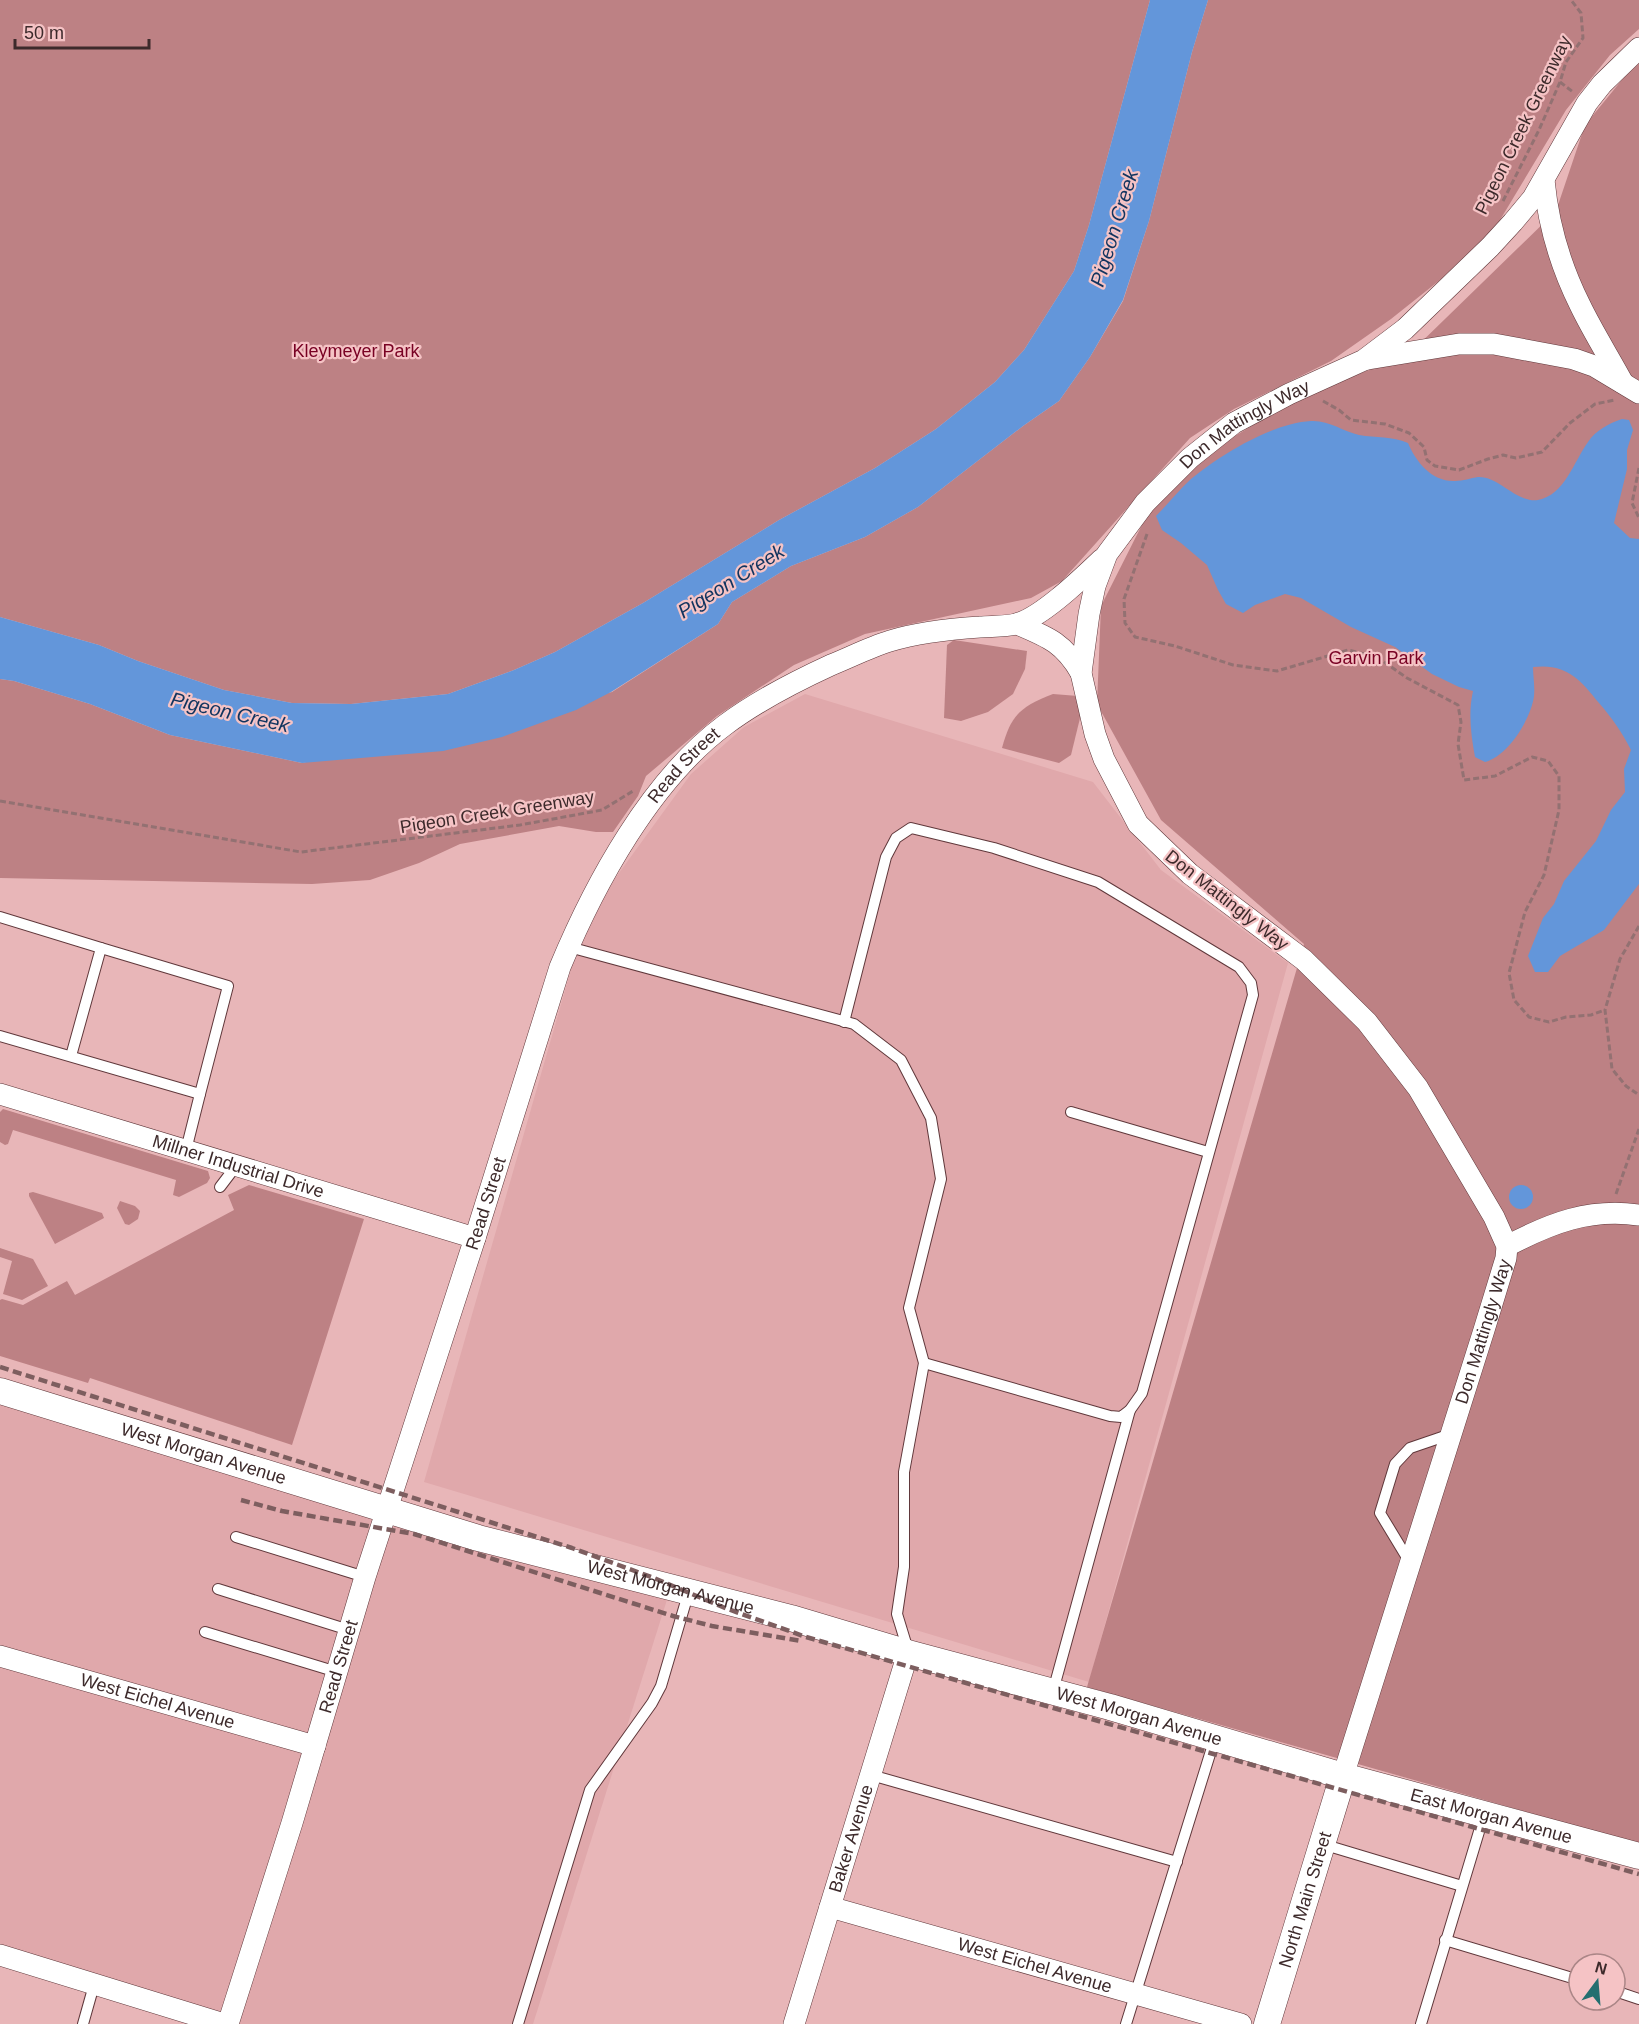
<svg xmlns="http://www.w3.org/2000/svg" width="1639" height="2024" font-family="Helvetica,sans-serif">
<style>
.built{fill:#e0a8ab}
.green{fill:#bd8184}
.water{fill:#6396da}
.lines{fill:none;stroke-linecap:round;stroke-linejoin:round}
.service-casing{stroke:#60383b;stroke-width:12}
.minor-casing{stroke:#60383b;stroke-width:22}
.tertiary-casing{stroke:#60383b;stroke-width:27}
.path{stroke:#937172;stroke-width:3;stroke-dasharray:6 3;stroke-linecap:butt}
.service{stroke:#fff;stroke-width:10}
.minor{stroke:#fff;stroke-width:21}
.tertiary{stroke:#fff;stroke-width:26}
.rail{stroke:#7d5e5f;stroke-width:4.5;stroke-dasharray:9 4.5;stroke-linecap:butt}
.labels{text-anchor:middle;dominant-baseline:central;stroke-width:4.5;stroke-linejoin:round;paint-order:stroke}
.street-label{font-size:18px;fill:#3d2a2b;stroke:#f5c3c5}
.park-label{font-size:18px;fill:#780123;stroke:#f5c3c5}
.water-label{font-size:20px;font-style:italic;fill:#11345f;stroke:#f5c3c5}
</style>
<rect width="100%" height="100%" fill="#e8b6b8"/>
<g class="built">
<polygon points="805,694 1093,782 1161,870 1288,963 1089,1682 424,1482 572,966 603,895 691,774 744,727"/>
<polygon points="0,1392 671,1587 533,2024 224,2024 0,1954"/>
</g>
<g class="green">
<polygon points="0,0 1150,0 1089,225 1074,271 1024,350 995,382 936,429 875,468 779,520 643,603 555,652 514,670 448,694 351,704 292,703 224,690 138,661 99,645 0,617"/>
<polygon points="1208,0 1639,0 1639,29 1610,55 1566,110 1491,235 1455,268 1391,319 1331,361 1234,409 1190,438 1062,581 1031,598 865,634 794,665 717,716 646,776 638,796 613,832 596,832 559,826 460,844 419,863 370,880 312,884 0,878 0,679 14,681 90,704 170,735 302,763 612,692 718,624 732,602 791,566 865,537 918,507 1023,426 1059,401 1090,357 1123,301 1149,221 1192,52"/>
<polygon points="1639,59 1639,1844 1087,1687 1304,944 1161,820 1097,704 1101,606 1152,505 1218,446 1299,398 1409,354 1556,211 1585,125"/>
<polygon points="954,640 1027,651 1025,669 1013,694 988,712 961,721 944,718 947,645"/>
<path d="M1053 694 1078 696 1081 714 1071 755 1059 763 1002 748C1011 714 1022 706 1053 694Z"/>
<polygon points="3,1109 208,1171 210,1178 207,1183 179,1197 173,1195 176,1180 13,1130 8,1144 5,1145 0,1142 0,1112"/>
<polygon points="249,1185 364,1219 292,1445 90,1378 88,1383 0,1356 0,1300 2,1299 23,1305 67,1281 75,1295 234,1210 228,1195"/>
<polygon points="33,1192 102,1213 104,1218 55,1244 29,1196 29,1193"/>
<polygon points="120,1201 135,1206 140,1211 138,1219 129,1225 125,1224 117,1208"/>
<polygon points="0,1248 33,1259 48,1286 22,1300 3,1294 12,1261 0,1257"/>
</g>
<g class="water">
<polygon points="1150,0 1208,0 1192,52 1149,221 1123,300 1090,357 1059,401 1023,426 918,507 865,537 791,566 732,602 718,624 611,692 576,710 502,737 443,751 302,763 170,735 90,704 14,681 0,679 0,617 99,645 138,661 224,690 292,703 351,704 448,694 514,670 555,652 643,603 779,520 875,468 936,429 995,382 1024,350 1074,271 1089,225"/>
<path d="M1622 419 1629 420 1633 430 1627 450V469L1614 523 1630 538 1639 539V884L1604 930 1560 956 1548 972H1535L1528 956 1543 918 1554 904 1564 881 1596 841 1611 810 1625 792 1624 769 1631 750C1622 732 1612 718 1599 703 1580 679 1566 663 1533 667 1533 676 1535 686 1534 696 1531 719 1508 756 1485 762L1475 757C1471 735 1468 713 1473 691L1459 687 1432 674 1395 647 1351 627 1301 598 1285 594 1255 605 1243 613 1226 604 1218 590 1207 565 1181 543 1162 530 1156 516C1168 504 1179 490 1191 479 1220 455 1272 423 1311 421 1329 420 1342 431 1359 435 1376 438 1392 436 1408 443 1416 462 1432 482 1455 481 1463 481 1471 478 1478 477 1499 476 1516 503 1538 500 1565 495 1574 461 1588 442 1595 431 1609 423 1622 419Z"/>
<circle cx="1521" cy="1197" r="12"/>
</g>
<g class="lines">
<defs>
<g id="service">
<polyline points="0,917 101,948 71,1056"/>
<polyline points="569,947 854,1024 901,1060 931,1118 941,1179 909,1308 924,1363 904,1472 904,1567 897,1614 908,1650"/>
<polyline points="101,948 228,986 200,1094"/>
<polyline points="844,1022 886,857 896,838 911,828 994,848 1098,882 1239,967 1251,983 1253,995 1142,1393 1130,1410 1121,1417 1110,1416 924,1363"/>
<polyline points="0,1036 200,1094 186,1150"/>
<polyline points="1071,1112 1208,1152"/>
<polyline points="220,1187 236,1166"/>
<polyline points="236,1537 365,1577"/>
<polyline points="1409,1561 1380,1513 1395,1464 1410,1448 1451,1434"/>
<polyline points="218,1589 349,1630"/>
<polyline points="205,1632 337,1672"/>
<polyline points="1053,1691 1130,1410"/>
<polyline points="871,1775 1177,1862"/>
<polyline points="1322,1844 1462,1886"/>
<polyline points="1445,1940 1579,1980"/>
<polyline points="1615,1991 1639,1999"/>
<polyline points="83,2024 94,1985"/>
<polyline points="518,2024 590,1790 652,1703 661,1686 689,1591"/>
<polyline points="1126,2024 1215,1738"/>
<polyline points="1421,2024 1484,1815"/>
</g>
<g id="minor">
<path d="M1544 180C1548 222 1561 267 1580 305 1593 332 1609 357 1623 383"/>
<polyline points="1368,359 1459,344 1494,344 1574,359 1594,366 1639,393"/>
<path d="M1017 624C1048 637 1064 643 1081 673"/>
<path id="s1" d="M0 1094 475 1238"/>
<path d="M1507 1246C1551 1223 1589 1208 1639 1215"/>
<path id="s2" d="M0 1656 315 1746"/>
<path id="s3" d="M1343 1776 1484 1330 1506 1258 1507 1246 1494 1217 1418 1088 1367 1022 1304 960 1190 874 1138 824 1104 759 1095 734 1081 673 1089 614 1095 586 1107 554 1145 503 1190 458 1234 423 1289 394 1364 360 1405 329 1490 247 1513 222 1533 198 1587 103 1602 84 1639 48"/>
<path id="s4" d="M830 1907 1241 2024"/>
<polyline points="0,1955 224,2024"/>
<path id="s5" d="M228 2024 292 1823 365 1577 475 1238 560 967C595 883 651 780 725 725 757 701 794 682 831 665 851 657 870 647 890 641 919 632 950 629 980 627 991 626 1005 627 1016 624 1041 618 1083 577 1102 559"/>
<path id="s6" d="M794 2024 908 1653"/>
</g>
<g id="tertiary">
<path id="s7" d="M0 1391 478 1538 791 1618 908 1653 1110 1707 1343 1776 1639 1856"/>
<path id="s8" d="M1267 2024 1343 1776"/>
</g>
</defs>
<use href="#service" class="service-casing"/>
<use href="#minor" class="minor-casing"/>
<use href="#tertiary" class="tertiary-casing"/>
<g class="path">
<polyline points="1560,82 1573,92"/>
<polyline points="1503,201 1539,130 1560,82 1566,62 1583,38 1581,13 1571,0"/>
<polyline points="1323,401 1339,410 1351,420 1385,424 1409,433 1424,447 1427,460 1435,466 1459,470 1488,459 1503,455 1516,458 1542,452 1570,423 1595,404 1615,400"/>
<polyline points="1639,468 1632,503 1639,518"/>
<polyline points="1147,534 1124,599 1125,623 1135,637 1175,646 1233,665 1277,671 1348,650 1377,657 1407,678 1458,705 1461,722 1458,744 1464,780 1495,776 1532,757 1548,761 1559,776 1559,810 1544,875 1525,912 1509,973 1514,1000 1529,1017 1549,1022 1566,1017 1591,1015 1605,1010"/>
<polyline points="0,801 301,852 520,825 602,810 633,791"/>
<polyline points="1639,926 1620,959 1605,1010 1612,1069 1626,1086 1639,1095"/>
<polyline points="1616,1194 1639,1129"/>
</g>
<use href="#service" class="service"/>
<use href="#minor" class="minor"/>
<use href="#tertiary" class="tertiary"/>
<g class="rail">
<polyline points="0,1367 572,1548 654,1578 725,1608 806,1637 1210,1753 1639,1874"/>
<polyline points="241,1500 282,1511 414,1534 673,1616 712,1626 801,1641"/>
</g>
</g>
<g class="labels">
<g class="street-label">
<text transform="translate(1523 125) rotate(-64)">Pigeon Creek Greenway</text>
<text stroke="none"><textPath href="#s3" startOffset="1600">Don Mattingly Way</textPath></text>
<text stroke="none"><textPath href="#s5" startOffset="1346">Read Street</textPath></text>
<text transform="translate(497 812) rotate(-9)">Pigeon Creek Greenway</text>
<text transform="translate(1227 900) rotate(38)">Don Mattingly Way</text>
<text stroke="none"><textPath href="#s1" startOffset="249">Millner Industrial Drive</textPath></text>
<text stroke="none"><textPath href="#s5" startOffset="860">Read Street</textPath></text>
<text stroke="none"><textPath href="#s3" startOffset="466">Don Mattingly Way</textPath></text>
<text stroke="none"><textPath href="#s7" startOffset="213">West Morgan Avenue</textPath></text>
<text stroke="none"><textPath href="#s7" startOffset="699">West Morgan Avenue</textPath></text>
<text stroke="none"><textPath href="#s5" startOffset="374">Read Street</textPath></text>
<text stroke="none"><textPath href="#s2" startOffset="164">West Eichel Avenue</textPath></text>
<text stroke="none"><textPath href="#s7" startOffset="1185">West Morgan Avenue</textPath></text>
<text stroke="none"><textPath href="#s7" startOffset="1551">East Morgan Avenue</textPath></text>
<text stroke="none"><textPath href="#s6" startOffset="194">Baker Avenue</textPath></text>
<text stroke="none"><textPath href="#s8" startOffset="130">North Main Street</textPath></text>
<text stroke="none"><textPath href="#s4" startOffset="213">West Eichel Avenue</textPath></text>
</g>
<g class="park-label">
<text x="356" y="351">Kleymeyer Park</text>
<text x="1376" y="658">Garvin Park</text>
</g>
<g class="water-label">
<text transform="translate(1114 228) rotate(-73)">Pigeon Creek</text>
<text transform="translate(731 581) rotate(-32)">Pigeon Creek</text>
<text transform="translate(230 712) rotate(13)">Pigeon Creek</text>
</g>
</g>
<g transform="translate(1597 1982) rotate(16)"><circle r="28" fill="#f5c3c5" stroke="#ab8687" stroke-width="1.5"/>
<path d="M0-4.5L10 22L0 15L-10 22Z" fill="#246f70"/>
<text y="-9" font-size="16" font-weight="bold" text-anchor="middle" fill="#3d2a2b">N</text>
</g>
<path d="M15 39v9h134v-9" fill="none" stroke="#3d2a2b" stroke-width="3"/>
<text x="24" y="39" font-size="18" fill="#3d2a2b" stroke="#f5c3c5" stroke-width="4.5" paint-order="stroke">50 m</text>
</svg>
